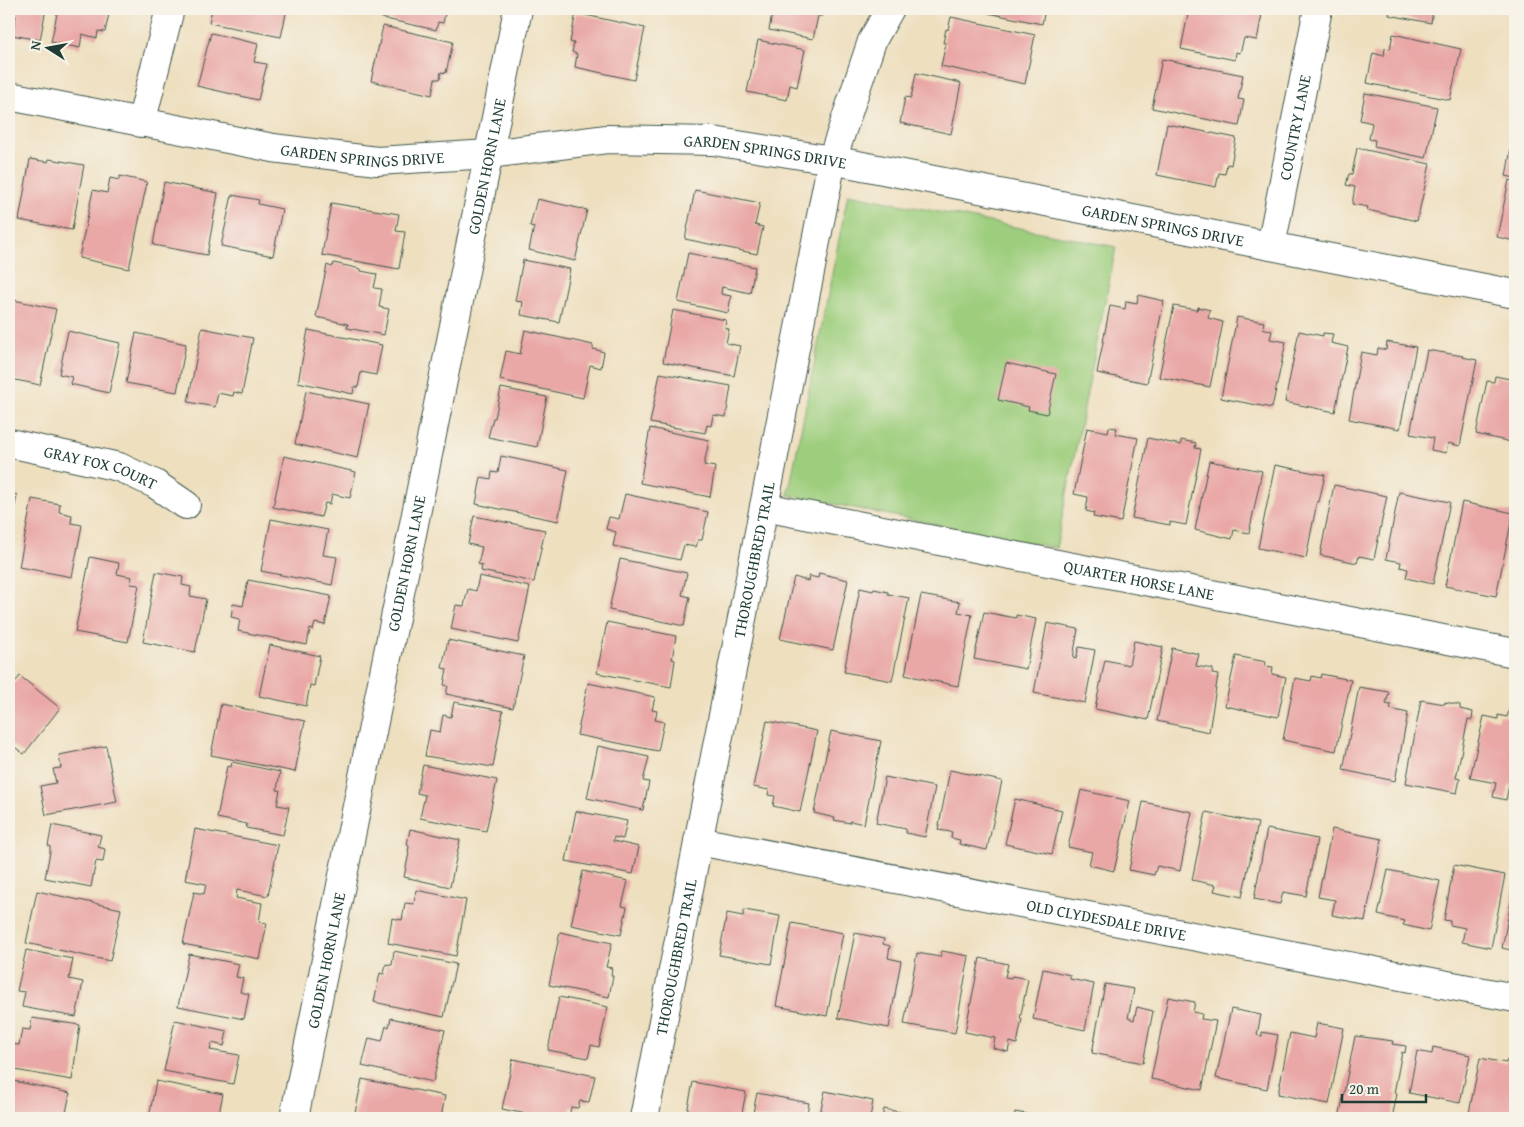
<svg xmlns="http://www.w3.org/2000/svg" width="1524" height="1127" font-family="'Gentium Book Plus',serif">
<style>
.green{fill:#9dce7d;stroke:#5e8658}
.building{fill:#e9a7a6}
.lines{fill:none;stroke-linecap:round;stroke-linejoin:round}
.minor-casing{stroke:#3e5549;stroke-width:30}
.minor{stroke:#fff;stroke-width:28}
.labels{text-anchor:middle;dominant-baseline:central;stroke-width:5;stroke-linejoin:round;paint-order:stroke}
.street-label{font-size:16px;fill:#1f3d34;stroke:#f7f3e8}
</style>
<rect width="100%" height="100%" fill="#f7f3e8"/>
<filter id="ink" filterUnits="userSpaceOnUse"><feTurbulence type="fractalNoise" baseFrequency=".02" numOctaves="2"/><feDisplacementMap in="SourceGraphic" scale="10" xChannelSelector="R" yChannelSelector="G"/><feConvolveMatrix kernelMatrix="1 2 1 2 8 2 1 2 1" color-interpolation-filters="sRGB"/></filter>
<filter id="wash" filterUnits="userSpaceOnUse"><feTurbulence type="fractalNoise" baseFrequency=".0096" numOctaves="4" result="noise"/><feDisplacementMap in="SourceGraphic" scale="20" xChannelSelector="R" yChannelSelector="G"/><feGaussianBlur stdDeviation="1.12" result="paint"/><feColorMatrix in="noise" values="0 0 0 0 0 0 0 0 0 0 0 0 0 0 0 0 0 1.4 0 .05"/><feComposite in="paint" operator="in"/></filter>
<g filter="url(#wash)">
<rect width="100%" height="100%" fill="#eedfbf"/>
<polygon class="green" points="848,194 1116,247 1056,548 788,495"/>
<g id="blocks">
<g class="building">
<polygon points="9,9 46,9 40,40 12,35 16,16 9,14"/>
<polygon points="58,9 110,9 105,32 98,31 97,38 82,34 80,48 51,42"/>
<polygon points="212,9 287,9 281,37 209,23"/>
<polygon points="383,9 446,9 443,23 438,22 436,30 381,18"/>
<polygon points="773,9 823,9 822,16 818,16 813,39 769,30"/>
<polygon points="989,9 1045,9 1042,24 988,13"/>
<polygon points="1189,9 1238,9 1262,14 1257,40 1244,38 1240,53 1236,52 1235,60 1181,49"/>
<polygon points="1390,9 1433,9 1431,23 1389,15"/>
<polygon points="576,13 645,28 634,80 575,67 577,54 572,52 574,43 570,42"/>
<polygon points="951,17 1035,35 1025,84 941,66 946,43 943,43 946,29 948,30"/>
<polygon points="383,26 453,42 446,73 441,72 440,79 435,79 432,95 371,81"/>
<polygon points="211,33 258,44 254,62 267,64 258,100 197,86"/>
<polygon points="1393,34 1461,49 1450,100 1367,83 1373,53 1384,56 1385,48 1390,49"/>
<polygon points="758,40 805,50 797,87 790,85 787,100 747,92"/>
<polygon points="1162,59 1243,75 1238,99 1244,100 1239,126 1152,108"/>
<polygon points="916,73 961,83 951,134 900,123 905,97 911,98"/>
<polygon points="1365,93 1437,107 1426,158 1374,147 1375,140 1369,139 1372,123 1360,120"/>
<polygon points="1167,124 1236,138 1231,165 1227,164 1225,174 1219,173 1216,187 1157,175"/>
<polygon points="1514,132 1515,132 1515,178 1506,176"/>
<polygon points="1357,148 1430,164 1417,221 1367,210 1368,207 1352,204 1355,187 1346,185 1349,174 1352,174"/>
<polygon points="9,157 14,159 10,181 9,181"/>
<polygon points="30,159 48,162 49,159 84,165 72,230 19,220"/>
<polygon points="120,176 147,182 129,269 79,258 93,190 107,193 110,178 119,180"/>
<polygon points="1509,180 1515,182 1515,241 1497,237"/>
<polygon points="164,182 218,193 207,255 153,245"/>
<polygon points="695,190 760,203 755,225 763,227 757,254 685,239"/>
<polygon points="232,195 259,200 258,204 282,209 273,256 221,246"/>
<polygon points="537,199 587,210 575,261 529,250 534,227 530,226"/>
<polygon points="331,203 399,214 396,231 405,232 399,269 322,255"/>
<polygon points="688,253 755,267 750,293 722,287 721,294 731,296 728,313 678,302"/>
<polygon points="523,260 570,269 559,322 521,315 523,302 515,301"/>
<polygon points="334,263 361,269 361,271 377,274 374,288 382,289 379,307 389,309 384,335 347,328 348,324 316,317 327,265 332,267"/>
<polygon points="1138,295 1164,301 1147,383 1097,373 1110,306 1125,309 1126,301 1137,303"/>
<polygon points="9,299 56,309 40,385 11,379 13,370 9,369"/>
<polygon points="1174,306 1197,310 1198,307 1210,310 1208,318 1223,322 1210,387 1159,377"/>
<polygon points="673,310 726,320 725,328 729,329 726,343 740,346 734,376 663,362"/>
<polygon points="1237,317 1264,322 1263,328 1272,331 1270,339 1286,342 1272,408 1221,398"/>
<polygon points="202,328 253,338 242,394 234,392 233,396 218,393 215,407 188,402"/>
<polygon points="308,330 382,345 376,375 361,372 358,387 354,387 353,394 298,382"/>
<polygon points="525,330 593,345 593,349 604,352 601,368 590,365 583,398 500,380 506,351 520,354"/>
<polygon points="68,331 120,343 109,393 70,384 72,377 59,374"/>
<polygon points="1299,331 1323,336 1323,333 1333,334 1331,343 1348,347 1335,412 1285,402"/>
<polygon points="136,333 186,344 177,392 126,383"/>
<polygon points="1387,342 1416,347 1400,429 1349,419 1361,352 1377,355 1378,348 1386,350"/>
<polygon points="1427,350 1463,356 1462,357 1477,360 1460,446 1448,443 1446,453 1431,450 1433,438 1410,434"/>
<polygon points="1006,363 1056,374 1047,414 1028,410 1029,407 998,400"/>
<polygon points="1512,367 1515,367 1515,443 1476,434 1487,381 1494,382 1495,376 1510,379"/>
<polygon points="660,373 731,386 726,417 713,415 711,426 707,425 705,433 650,423"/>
<polygon points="501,388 547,397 537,447 488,437 493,418 495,418"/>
<polygon points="306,391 369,404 358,458 295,444"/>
<polygon points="1109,427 1117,428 1115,434 1138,438 1121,522 1093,517 1094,513 1086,511 1088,497 1074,494 1087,428 1108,432"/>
<polygon points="650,428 709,440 704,465 715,467 710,497 640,483"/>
<polygon points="1148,438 1181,445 1181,440 1196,443 1195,448 1201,449 1186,525 1170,522 1170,525 1132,518"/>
<polygon points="284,456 356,472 350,498 332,494 330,504 325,503 321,517 273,507"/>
<polygon points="501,456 568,470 558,521 476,504 481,477 491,479 492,472 498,473"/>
<polygon points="1209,461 1262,471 1249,533 1234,530 1232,539 1195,530"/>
<polygon points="1275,465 1325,475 1319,502 1317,502 1306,558 1258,548"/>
<polygon points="1334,485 1387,496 1374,559 1359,556 1357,563 1320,555"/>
<polygon points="1399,492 1450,502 1433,584 1406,578 1408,569 1400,567 1401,562 1386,559"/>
<polygon points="9,493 17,495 10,531 9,531"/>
<polygon points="625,494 708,512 702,540 698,540 696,547 684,545 680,560 613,546 616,532 606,529 609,517 619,519"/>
<polygon points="32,499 60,504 59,512 72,515 71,523 82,525 72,577 19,567"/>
<polygon points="1462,502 1513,513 1496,596 1445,586"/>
<polygon points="474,516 545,530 534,582 481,571 482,565 478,564 482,547 468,544"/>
<polygon points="271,519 328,530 323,555 337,557 332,585 261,571"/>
<polygon points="90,557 119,563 117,574 132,577 130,584 139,585 128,642 75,632"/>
<polygon points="620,559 687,573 682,595 690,597 684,626 609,610"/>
<polygon points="156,572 183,577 182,585 191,587 190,596 206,599 195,652 143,642"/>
<polygon points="819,573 848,580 833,650 780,639 794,577 808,581 809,576 818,578"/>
<polygon points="479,576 530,587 518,643 451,629 456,605 464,606 468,589 476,591"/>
<polygon points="248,580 331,596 325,625 315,623 313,630 310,629 307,645 238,631 240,619 231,617 233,604 243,606"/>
<polygon points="860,588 873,591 874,589 888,592 888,594 909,598 892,681 844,672"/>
<polygon points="921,595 960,602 958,612 972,615 958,686 905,675"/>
<polygon points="984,612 1016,618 1016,615 1036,619 1026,669 974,659"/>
<polygon points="607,622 676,636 672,659 675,660 671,687 597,673"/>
<polygon points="1047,623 1078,629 1073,658 1076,659 1079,647 1095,650 1085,703 1034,693"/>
<polygon points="448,640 524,656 513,708 446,694 448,686 444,685 447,669 442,668"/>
<polygon points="1134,641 1163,647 1148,720 1095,709 1105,660 1129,665"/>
<polygon points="270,645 320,656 314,686 310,685 306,706 259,696"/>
<polygon points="1172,648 1199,654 1196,666 1213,669 1212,674 1218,675 1209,732 1157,721"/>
<polygon points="1236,656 1266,662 1265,666 1273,667 1272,674 1286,677 1278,717 1225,706"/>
<polygon points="1321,674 1351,680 1336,751 1283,740 1295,678 1311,681 1312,676 1320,678"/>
<polygon points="20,676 60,708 24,754 9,743 9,732 11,729 9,728 9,690"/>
<polygon points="588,683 655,697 652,710 657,711 655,720 664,722 658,751 577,735"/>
<polygon points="1359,687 1389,692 1386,704 1391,705 1390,709 1408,713 1395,781 1343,770"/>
<polygon points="1421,700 1445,704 1445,702 1460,705 1460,709 1473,712 1472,720 1468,719 1456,778 1460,779 1457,793 1406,783"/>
<polygon points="454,702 503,711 493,767 425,756 430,730 440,732 443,715 451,717"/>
<polygon points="221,704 305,721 295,772 211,755"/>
<polygon points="1509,710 1515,711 1515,786 1509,785 1506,800 1493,797 1496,783 1470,778 1484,716 1498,719 1498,715 1507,717"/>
<polygon points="767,721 817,731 800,812 773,806 775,796 768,795 769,790 753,787"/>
<polygon points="831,731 881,741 864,824 850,821 850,823 834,820 835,818 814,813"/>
<polygon points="106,746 117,802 46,815 40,786 56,783 53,769 61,768 59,755"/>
<polygon points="598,746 649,757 643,781 649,782 643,810 587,798"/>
<polygon points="232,762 280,772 277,790 280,790 277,805 289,807 283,835 246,828 247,824 217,818 227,766 231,767"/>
<polygon points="423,765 497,780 486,831 420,818 425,795 417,793"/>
<polygon points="950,770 1002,781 987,850 959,844 960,840 951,838 952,832 938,830"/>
<polygon points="885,777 935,787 925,837 906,833 906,829 876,823"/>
<polygon points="1081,790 1130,801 1114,871 1089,865 1092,852 1068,847"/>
<polygon points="1015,799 1062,810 1052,854 1005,844"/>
<polygon points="1143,802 1192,812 1180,871 1157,866 1154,875 1129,870"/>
<polygon points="576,811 627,821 623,839 614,837 613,841 639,847 633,874 566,861"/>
<polygon points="1206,812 1258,823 1242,897 1214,891 1216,885 1192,880"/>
<polygon points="52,825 101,835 98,847 105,849 103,862 96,861 91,887 45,878 50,852 50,846 48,846"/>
<polygon points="195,829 278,845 268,896 237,890 236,898 262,903 259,922 267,923 260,959 183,944 194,892 204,894 206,884 185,880"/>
<polygon points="410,829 460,840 450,887 404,877 409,853 408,853 409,846 407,845"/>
<polygon points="1267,829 1317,839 1306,896 1283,892 1280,904 1254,899"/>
<polygon points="1332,829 1382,839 1365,921 1332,915 1335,900 1318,897"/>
<polygon points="1454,865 1505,875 1491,948 1462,942 1465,928 1450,925 1450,921 1444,920"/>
<polygon points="1388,870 1440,881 1429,931 1403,925 1405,921 1378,915"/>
<polygon points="583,871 628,881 622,906 627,907 621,935 571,925"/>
<polygon points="1514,887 1515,887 1515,951 1502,948"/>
<polygon points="416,890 466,900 456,956 388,943 392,918 402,920 405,903 414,904"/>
<polygon points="37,891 121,909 110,961 26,943"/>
<polygon points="744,910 780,916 771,964 719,955 727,913 743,916"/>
<polygon points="792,923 843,933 827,1016 776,1006"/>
<polygon points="560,932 612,943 606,967 612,968 611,976 613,976 609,997 549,985"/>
<polygon points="855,933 884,939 883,944 890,946 888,958 901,961 889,1028 838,1018"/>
<polygon points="26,950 73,959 69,979 83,982 76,1017 22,1007 25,992 17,991"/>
<polygon points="394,951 456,964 444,1017 374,1002 380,973 384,974 386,964 392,965"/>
<polygon points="942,951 969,956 955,1033 904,1024 917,953 940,957"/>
<polygon points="189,954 239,964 236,977 243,978 240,992 249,994 244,1019 178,1006"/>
<polygon points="980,958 1008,964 1005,977 1011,978 1012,976 1028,979 1020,1019 1022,1019 1017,1044 1010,1042 1008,1052 993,1048 995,1038 965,1032"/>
<polygon points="1043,969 1070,975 1070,979 1094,984 1085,1030 1033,1019"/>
<polygon points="1105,984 1134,989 1128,1018 1134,1020 1137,1007 1153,1011 1143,1063 1092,1053"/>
<polygon points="559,997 608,1007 599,1047 591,1045 588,1058 548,1050"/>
<polygon points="1168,997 1195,1002 1193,1012 1202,1014 1201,1019 1216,1021 1202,1090 1151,1079"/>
<polygon points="1231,1009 1261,1015 1257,1035 1262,1036 1262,1032 1278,1035 1267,1089 1216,1078"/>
<polygon points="32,1018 80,1025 72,1080 9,1069 9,1044 19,1045 22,1029 30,1030"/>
<polygon points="391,1018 445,1030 433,1082 362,1066 369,1038 382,1041 386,1026 389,1027"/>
<polygon points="175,1020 227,1031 224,1046 212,1043 210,1050 239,1055 233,1084 164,1071"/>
<polygon points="1317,1023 1344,1028 1329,1104 1278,1094 1290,1033 1314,1038"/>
<polygon points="1355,1036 1393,1041 1392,1044 1406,1046 1405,1053 1402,1052 1394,1093 1397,1094 1392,1118 1339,1118"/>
<polygon points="1433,1047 1470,1055 1460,1103 1409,1093 1417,1051 1432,1054"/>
<polygon points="1480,1058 1506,1063 1507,1060 1515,1061 1515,1118 1468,1118"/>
<polygon points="513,1059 595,1076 589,1102 580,1101 578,1108 571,1107 569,1118 546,1118 502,1109"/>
<polygon points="362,1079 445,1096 441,1118 354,1118"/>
<polygon points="9,1080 70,1093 65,1118 9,1118"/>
<polygon points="156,1081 223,1094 218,1118 149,1118"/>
<polygon points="693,1082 746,1092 741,1118 686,1118"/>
<polygon points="825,1091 873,1101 870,1118 819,1118"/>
<polygon points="757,1093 809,1103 806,1118 752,1118"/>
<polygon points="884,1109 925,1117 925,1118 882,1118"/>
<polygon points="1015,1112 1042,1117 1042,1118 1014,1118"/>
</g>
</g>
</g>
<g filter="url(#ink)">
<use href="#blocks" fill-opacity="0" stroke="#3e5549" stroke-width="1"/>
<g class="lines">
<defs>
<g id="minor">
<path id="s1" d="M9 96 273 148 377 161 489 154 607 139 713 141 832 160 1515 294"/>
<polyline points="141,123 170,9"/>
<path id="s2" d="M1271 246 1318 9"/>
<path id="s3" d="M9 443 119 467 155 484 186 505"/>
<path id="s4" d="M764 507 1515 653"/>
<path id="s5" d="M698 841 1515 998"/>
<path id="s6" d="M294 1118 518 9"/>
<path id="s7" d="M644 1118 832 160 872 41 890 9"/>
</g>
</defs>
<use href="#minor" class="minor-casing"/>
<use href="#minor" class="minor"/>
</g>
</g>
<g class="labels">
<g class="street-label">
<text stroke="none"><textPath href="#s2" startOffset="121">COUNTRY LANE</textPath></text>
<text stroke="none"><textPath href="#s1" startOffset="359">GARDEN SPRINGS DRIVE</textPath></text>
<text stroke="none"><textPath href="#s1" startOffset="764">GARDEN SPRINGS DRIVE</textPath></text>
<text stroke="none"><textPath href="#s6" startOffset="971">GOLDEN HORN LANE</textPath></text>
<text stroke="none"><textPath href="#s1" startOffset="1169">GARDEN SPRINGS DRIVE</textPath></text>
<text stroke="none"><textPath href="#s3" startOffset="95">GRAY FOX COURT</textPath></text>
<text stroke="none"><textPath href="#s7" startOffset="569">THOROUGHBRED TRAIL</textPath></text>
<text stroke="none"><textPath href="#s6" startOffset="566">GOLDEN HORN LANE</textPath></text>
<text stroke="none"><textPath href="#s4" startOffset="382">QUARTER HORSE LANE</textPath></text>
<text stroke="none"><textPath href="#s5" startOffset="416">OLD CLYDESDALE DRIVE</textPath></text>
<text stroke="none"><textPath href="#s7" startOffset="164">THOROUGHBRED TRAIL</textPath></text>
<text stroke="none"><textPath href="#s6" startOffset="161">GOLDEN HORN LANE</textPath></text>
</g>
</g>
<rect width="1524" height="1127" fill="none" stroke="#f7f3e8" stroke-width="30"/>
<g transform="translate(48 48) rotate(281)" stroke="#f7f3e8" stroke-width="4" paint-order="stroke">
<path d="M0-4L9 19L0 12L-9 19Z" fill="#1f3d34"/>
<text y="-8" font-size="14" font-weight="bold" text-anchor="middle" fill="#1f3d34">N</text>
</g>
<path d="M1342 1094v8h84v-8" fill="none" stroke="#1f3d34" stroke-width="2.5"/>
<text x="1349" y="1094" font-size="15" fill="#1f3d34" stroke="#f7f3e8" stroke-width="4" paint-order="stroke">20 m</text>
</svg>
